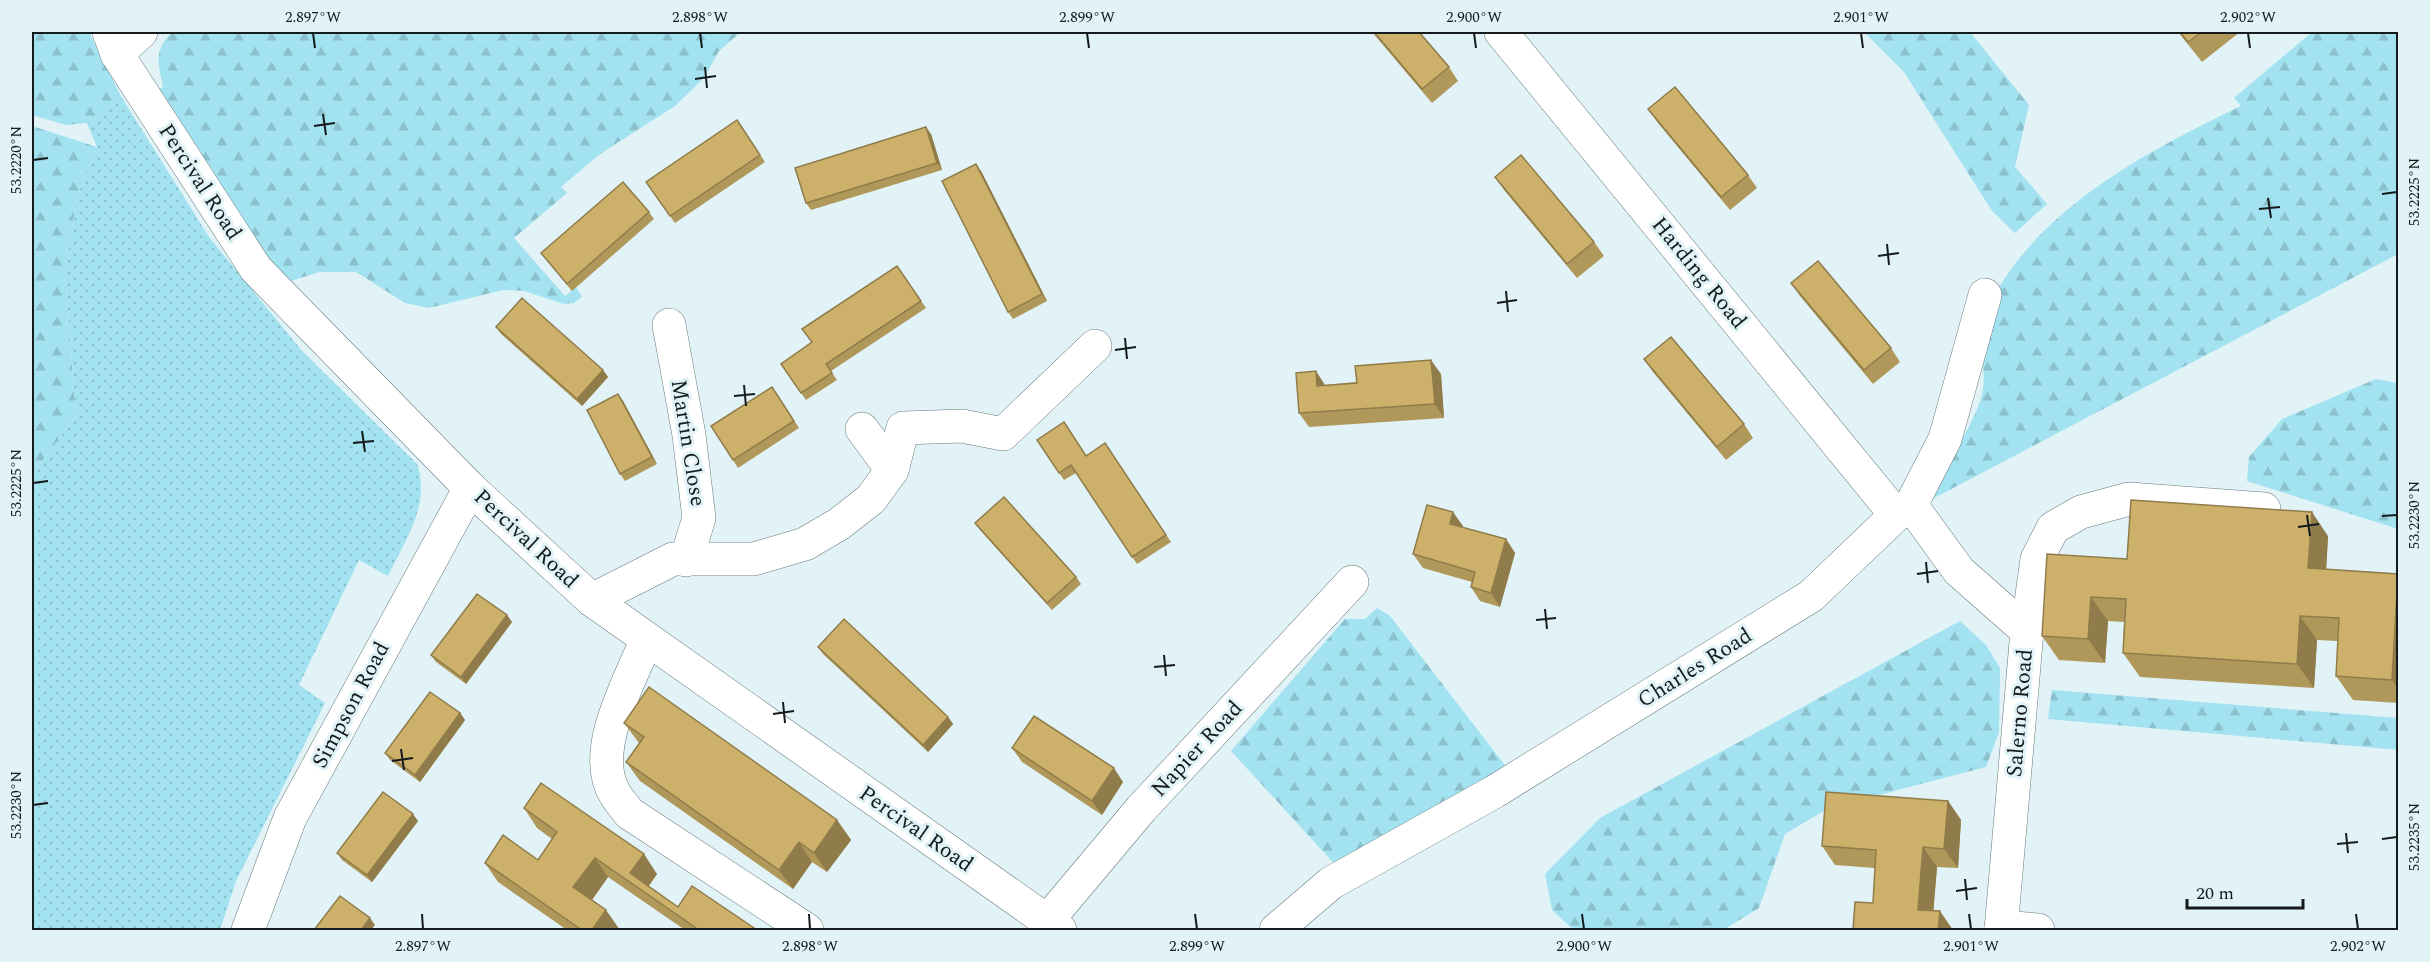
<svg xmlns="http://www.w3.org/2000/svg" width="2430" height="962" font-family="Spectral,serif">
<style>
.forest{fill:url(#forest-firs)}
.park{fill:url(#park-dots)}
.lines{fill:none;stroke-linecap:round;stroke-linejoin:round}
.minor-casing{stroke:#697a7d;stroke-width:34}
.minor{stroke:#fff;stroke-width:33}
.wall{fill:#b0985b}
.shaded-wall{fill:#907c4a}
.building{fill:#cdb16a;stroke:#907c4a;stroke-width:1.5}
.ticks{fill:none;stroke:#151b1d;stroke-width:2}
.labels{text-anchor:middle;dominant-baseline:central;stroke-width:6;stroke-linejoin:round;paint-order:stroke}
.street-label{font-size:22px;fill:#151b1d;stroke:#e1f3f7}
.neatline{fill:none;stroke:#151b1d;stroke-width:2}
.ticks-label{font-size:15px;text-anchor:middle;fill:#151b1d}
</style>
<defs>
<pattern id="forest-firs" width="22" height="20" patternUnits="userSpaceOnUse" patternTransform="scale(1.5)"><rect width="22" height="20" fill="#a3e2f0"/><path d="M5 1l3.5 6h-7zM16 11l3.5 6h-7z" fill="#8bc1cd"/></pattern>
<pattern id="park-dots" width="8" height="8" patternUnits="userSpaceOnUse" patternTransform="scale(1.5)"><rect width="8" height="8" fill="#a3e2f0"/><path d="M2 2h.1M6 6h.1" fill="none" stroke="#8bc1cd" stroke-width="1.8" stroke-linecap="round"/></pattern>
</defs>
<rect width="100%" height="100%" fill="#e1f3f7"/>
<g class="forest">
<polygon points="32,32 89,32 122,98 87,123 66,125 32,115"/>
<path d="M172 32H741L719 51 704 78 675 106 600 154 561 187 567 193 514 238 565 296 576 287 582 297 574 303 564 304 524 291 503 290 429 308 405 303 356 272H319L288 282 212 188 156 90 163 87C158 62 153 52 172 32Z"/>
<polygon points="1864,32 1970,32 2029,105 2015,167 2047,204 2015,233 1992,211 1904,72"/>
<path d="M2312 32H2398V254L1921 505C1938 477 1979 420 1983 389 1987 360 1974 342 1986 309 1989 298 1999 288 2005 278 2059 197 2156 147 2241 106L2234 98Z"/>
<polygon points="32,126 97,147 77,197 65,272 76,416 32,475"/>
<polygon points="2376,379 2398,383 2398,529 2247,481 2249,457 2282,419"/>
<polygon points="1377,608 1390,616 1507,768 1339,869 1231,751 1345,619 1365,619"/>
<polygon points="1960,621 1986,645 2000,668 1999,732 1986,767 1829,808 1785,834 1759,908 1723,930 1574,930 1552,910 1545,874 1600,818"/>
<polygon points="2052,690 2398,718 2398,750 2048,719"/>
</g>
<path class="park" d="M122 98 209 237 302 351 417 464C431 505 405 540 388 576L359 560 299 685 325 703 236 881 220 930H32V475L76 416 65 272 77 197 97 147 87 123Z"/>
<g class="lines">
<defs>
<g id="minor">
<polyline points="109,32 117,54 256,269 470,488 592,600 1060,930"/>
<polyline points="1501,32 1896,515"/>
<polyline points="117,54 141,32"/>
<polyline points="669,325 689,435 699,518 686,560"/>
<polyline points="862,429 892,470"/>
<polyline points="1911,505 1959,571 2027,631 2001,930"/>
<polyline points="592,600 673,559 754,559 805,544 839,524 871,499 892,470 903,428 962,426 1003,434 1095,346"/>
<polyline points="2027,631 2037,559 2053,528 2081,512 2129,499 2264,509"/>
<path d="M647 639C630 681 589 751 615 794 619 801 625 807 629 813L807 930"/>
<polyline points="1047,921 1141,809 1352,582"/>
<polyline points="2001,927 2038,930"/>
<polyline points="248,930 290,818 470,488"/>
<polyline points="1276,930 1331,883 1494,792 1811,596 1896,515 1911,505 1945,439 1985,295"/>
</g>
</defs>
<use href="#minor" class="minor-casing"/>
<use href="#minor" class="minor"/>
</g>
<g class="wall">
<polygon points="1372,32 1419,32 1449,67 1458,81 1432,103"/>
<polygon points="2178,32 2240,32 2202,62"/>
<polygon points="1648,109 1748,175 1757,188 1730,210 1658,123"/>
<polygon points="737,120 765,162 675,223 646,182"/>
<polygon points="931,134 942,170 811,210 806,203"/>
<polygon points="981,171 1047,301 1013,319 1008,312"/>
<polygon points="1495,177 1594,242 1604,256 1577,278 1504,190"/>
<polygon points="649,212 654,219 572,291 541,253"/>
<polygon points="897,266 926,308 831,371 837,380 806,400 781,364 812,342"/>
<polygon points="1791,283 1891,348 1900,362 1873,384 1800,296"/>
<polygon points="496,327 603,370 608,377 582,406 501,334"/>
<polygon points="1644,359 1744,424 1753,438 1726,460 1653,372"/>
<polygon points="1441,374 1444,418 1309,427 1299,413 1325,385"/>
<polygon points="618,394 623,401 657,464 625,481 620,474"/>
<polygon points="777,394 799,428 738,468 733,460"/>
<polygon points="1037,440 1086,456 1105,443 1171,542 1137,564 1076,473 1064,480"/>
<polygon points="975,523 1076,577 1081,584 1052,610 980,530"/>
<polygon points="1463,526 1462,527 1506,539 1515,553 1500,607 1480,601 1471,587 1472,582 1423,568 1413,554"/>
<polygon points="2328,536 2326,569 2398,574 2398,703 2353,700 2336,676 2338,641 2317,640 2314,688 2140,677 2123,653 2124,622 2108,621 2105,663 2059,660 2042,636 2127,559"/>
<polygon points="507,615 512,622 466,684 436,662 431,655"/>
<polygon points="818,647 948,717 953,724 928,752 823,654"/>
<polygon points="460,713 465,720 420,782 390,760 385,753"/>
<polygon points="624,723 837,820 851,840 827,872 812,862 793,889 640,781 626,762 639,743"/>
<polygon points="1012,748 1123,782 1102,815 1022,762"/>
<polygon points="1948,801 1961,820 1958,868 1937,867 1933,911 1873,903 1875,868 1835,865 1822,846"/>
<polygon points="524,808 657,874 649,886 678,907 757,930 685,930 608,877 592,900 620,930 567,930 498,882 485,863 538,860 552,839 537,828"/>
<polygon points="418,821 372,882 342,860 337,853"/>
</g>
<g class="shaded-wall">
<polygon points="926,127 931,134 942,170 937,163"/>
<polygon points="976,164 981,171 1047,301 1042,294"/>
<polygon points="1431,360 1441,374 1444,418 1435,404"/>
<polygon points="603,370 608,377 582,406 577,399"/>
<polygon points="1316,371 1325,385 1317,386"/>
<polygon points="618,394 623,401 657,464 652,457"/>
<polygon points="1453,512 1463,526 1459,537 1450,524"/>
<polygon points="2312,512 2328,536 2325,592 2308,568"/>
<polygon points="1506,539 1515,553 1500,607 1491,593"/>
<polygon points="2398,579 2398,689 2392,680"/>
<polygon points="2091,597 2108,621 2105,663 2088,639"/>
<polygon points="507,615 512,622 466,684 461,677"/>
<polygon points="2300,616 2317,640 2314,688 2297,664"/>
<polygon points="460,713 465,720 420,782 415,775"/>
<polygon points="948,717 953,724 928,752 923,745"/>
<polygon points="1114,768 1123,782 1102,815 1092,801"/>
<polygon points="1948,801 1961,820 1958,868 1944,849"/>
<polygon points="413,814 418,821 372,882 367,875"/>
<polygon points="837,820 851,840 827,872 814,853"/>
<polygon points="799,842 812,862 793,889 779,870"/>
<polygon points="1923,847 1937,867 1932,929 1918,910"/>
<polygon points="644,854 657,874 644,892 630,873"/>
<polygon points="595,858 608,877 587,907 573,887"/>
<polygon points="606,910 620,930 592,930"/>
<polygon points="1940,911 1953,930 1938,930"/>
<polygon points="370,918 375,925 371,930 361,930"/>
</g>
<g class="building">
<polygon points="1374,32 1419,32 1449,67 1422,89"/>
<polygon points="2180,32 2202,32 2188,42"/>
<polygon points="1675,87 1748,175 1721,197 1648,109"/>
<polygon points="737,120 760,155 670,216 646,182"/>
<polygon points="926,127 937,163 806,203 795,168"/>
<polygon points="1521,155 1594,242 1567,264 1495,177"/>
<polygon points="976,164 1042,294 1008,312 942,181"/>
<polygon points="623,182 649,212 567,284 541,253"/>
<polygon points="1818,261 1891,348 1864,370 1791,283"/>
<polygon points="897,266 921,301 826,364 832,373 801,393 781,364 812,342 802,329"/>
<polygon points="522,298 603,370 577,399 496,327"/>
<polygon points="1671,337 1744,424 1717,447 1644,359"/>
<polygon points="1431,360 1435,404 1299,413 1296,373 1316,371 1317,386 1357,383 1355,366"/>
<polygon points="772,387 794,421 733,460 711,426"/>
<polygon points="618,394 652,457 620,474 587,410"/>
<polygon points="1064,422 1086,456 1105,443 1166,535 1132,557 1071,465 1059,473 1037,440"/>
<polygon points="1004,497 1076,577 1047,603 975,523"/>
<polygon points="2131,500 2312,512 2308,568 2398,574 2392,680 2336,676 2339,618 2300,616 2297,664 2123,653 2126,599 2091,597 2088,639 2042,636 2047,554 2127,559"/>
<polygon points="1427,505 1453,512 1450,524 1506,539 1491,593 1471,587 1475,572 1413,554"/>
<polygon points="477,594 507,615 461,677 431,655"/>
<polygon points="844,619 948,717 923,745 818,647"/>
<polygon points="649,687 837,820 814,853 799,842 779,870 626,762 644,737 624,723"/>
<polygon points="430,692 460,713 415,775 385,753"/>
<polygon points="1034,716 1114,768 1092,801 1012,748"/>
<polygon points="541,783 644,854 630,873 678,907 692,886 757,930 699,930 595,858 573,887 606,910 592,930 582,930 485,863 503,835 538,860 557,832 524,808"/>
<polygon points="383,792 413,814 367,875 337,853"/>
<polygon points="1826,792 1948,801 1944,849 1923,847 1918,910 1940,911 1938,930 1853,930 1855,902 1873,903 1876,850 1822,846"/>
<polygon points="340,896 370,918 361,930 314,930"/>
</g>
<path class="ticks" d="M313 33 315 48M700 33 702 48M1087 33 1089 48M1474 33 1476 48M1861 33 1863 48M2248 33 2250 48M705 67 707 88M695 79 716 76M323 114 326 135M314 126 335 123M33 160 48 158M2382 194 2397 192M2268 198 2271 218M2259 209 2280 207M1887 244 1889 265M1878 256 1899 253M1506 291 1508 312M1497 303 1517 300M1125 338 1127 359M1115 350 1136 347M744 385 746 406M734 396 755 394M362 431 365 452M353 443 374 441M33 483 48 481M2307 515 2310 536M2382 516 2397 515M2298 527 2319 524M1926 562 1928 583M1917 574 1938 571M1545 609 1547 629M1536 620 1556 618M1164 655 1166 676M1154 667 1175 665M783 702 785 723M773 714 794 711M401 749 404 770M392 761 413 758M33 805 48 803M2346 833 2348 853M2382 839 2397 837M2337 844 2358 842M1965 879 1967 900M1956 891 1977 888M422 914 423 929M809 914 810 929M1195 914 1197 929M1582 914 1584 929M1969 914 1971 929M2356 914 2358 929"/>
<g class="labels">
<g class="street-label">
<text transform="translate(200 182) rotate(57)">Percival Road</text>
<text transform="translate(1699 273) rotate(51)">Harding Road</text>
<text transform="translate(688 443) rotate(81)">Martin Close</text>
<text transform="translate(526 539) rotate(43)">Percival Road</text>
<text transform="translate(1695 668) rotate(-32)">Charles Road</text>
<text transform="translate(351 705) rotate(-62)">Simpson Road</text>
<text transform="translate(2020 713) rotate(-85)">Salerno Road</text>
<text transform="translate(1197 749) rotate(-47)">Napier Road</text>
<text transform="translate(916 829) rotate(35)">Percival Road</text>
</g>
</g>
<rect width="2430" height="962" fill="none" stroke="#e1f3f7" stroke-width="66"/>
<path d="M2187 899v9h116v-9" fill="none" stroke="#151b1d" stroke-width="3"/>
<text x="2196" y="899" font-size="18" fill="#151b1d" stroke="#e1f3f7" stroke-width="4.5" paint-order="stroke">20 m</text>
<rect x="33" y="33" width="2364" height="896" class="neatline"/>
<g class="ticks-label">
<text x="313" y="22">2.897°W</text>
<text x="700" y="22">2.898°W</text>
<text x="1087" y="22">2.899°W</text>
<text x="1474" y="22">2.900°W</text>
<text x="1861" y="22">2.901°W</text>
<text x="2248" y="22">2.902°W</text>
<text transform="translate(16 160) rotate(-90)" y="5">53.2220°N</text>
<text transform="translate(2414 192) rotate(-90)" y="5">53.2225°N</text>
<text transform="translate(16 483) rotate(-90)" y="5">53.2225°N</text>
<text transform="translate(2414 515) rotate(-90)" y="5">53.2230°N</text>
<text transform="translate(16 805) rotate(-90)" y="5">53.2230°N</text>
<text transform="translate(2414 837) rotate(-90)" y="5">53.2235°N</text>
<text x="423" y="951">2.897°W</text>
<text x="810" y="951">2.898°W</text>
<text x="1197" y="951">2.899°W</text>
<text x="1584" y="951">2.900°W</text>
<text x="1971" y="951">2.901°W</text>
<text x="2358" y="951">2.902°W</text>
</g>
</svg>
